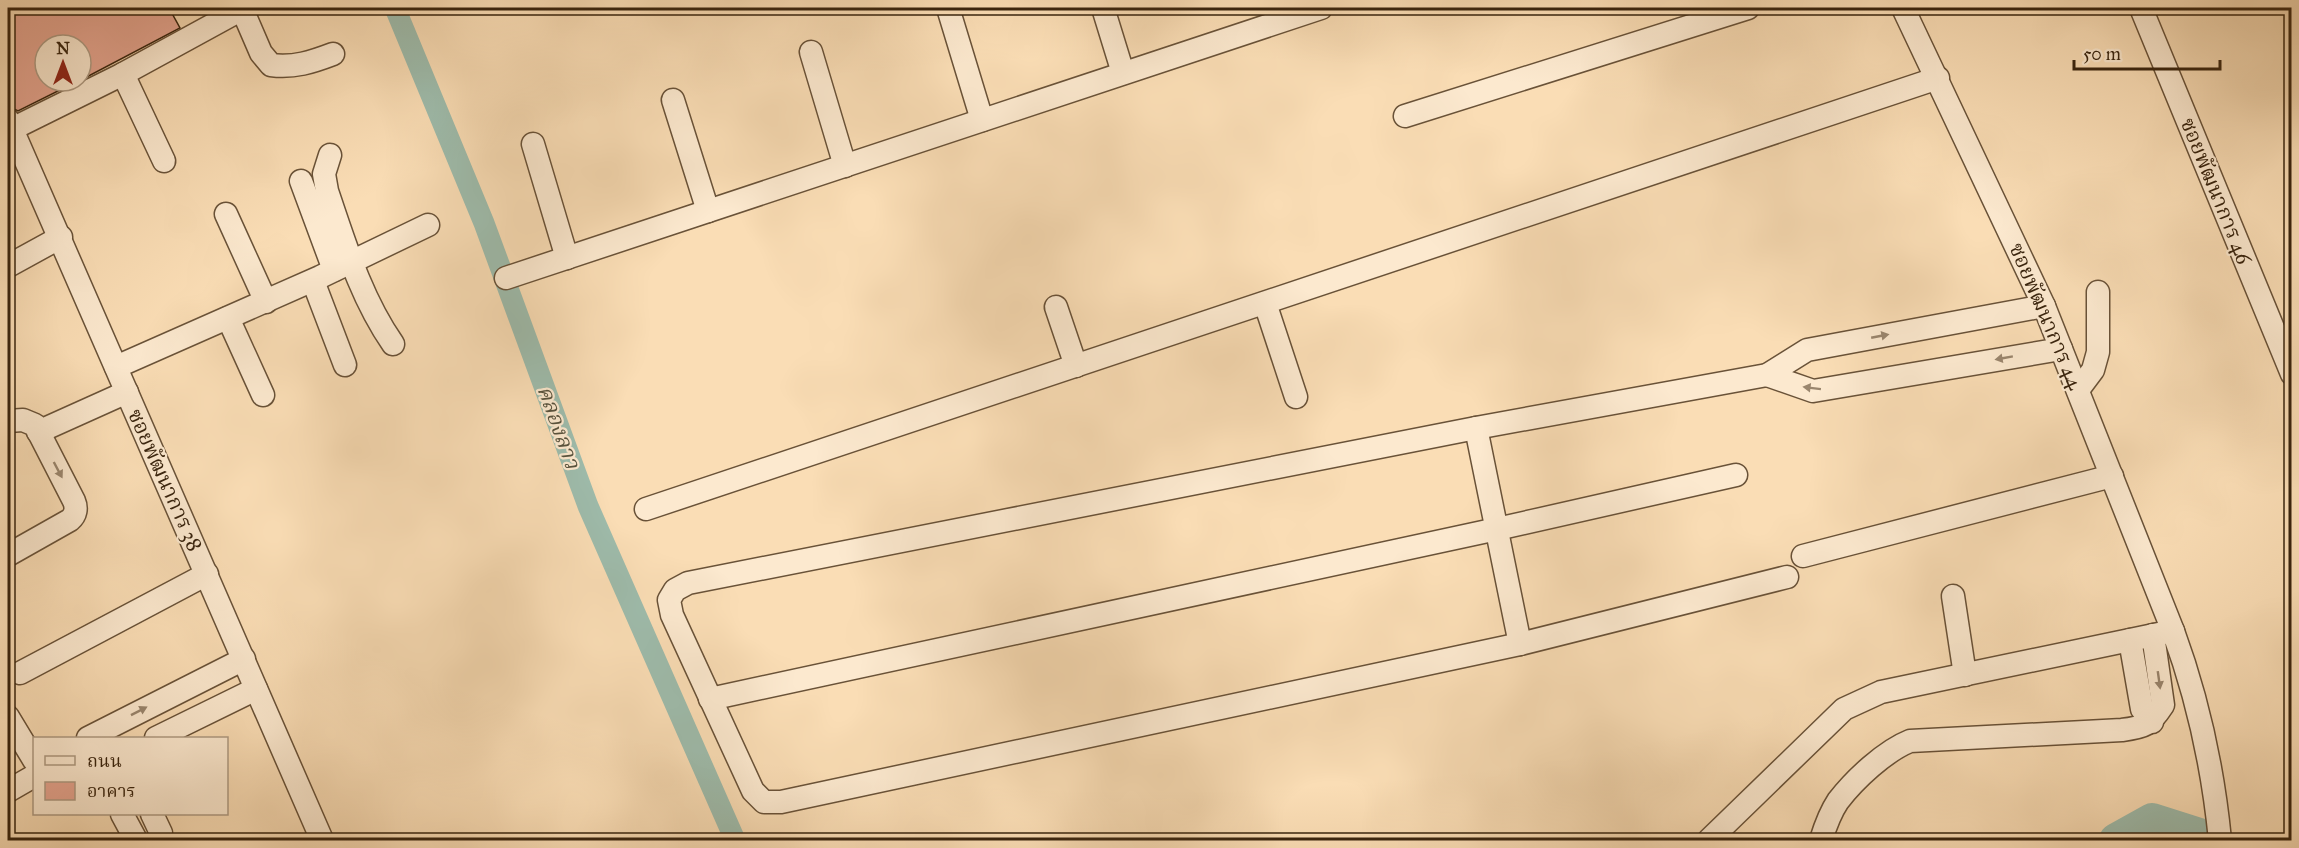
<svg xmlns="http://www.w3.org/2000/svg" width="2299" height="848" font-family="'IM FELL Great Primer','Noto Serif Thai',serif">
<style>
.lines{fill:none;stroke-linecap:round;stroke-linejoin:round}
.canal{stroke:#9ebcac;stroke-width:21}
.river{stroke:#9ebcac;stroke-width:34}
.building{fill:#e6a590;stroke:#39240e;stroke-width:1.5}
.minor-casing{stroke:#695238;stroke-width:25}
.minor{stroke:#fce9cf;stroke-width:22}
.oneway{fill:#9a866e}
.labels{text-anchor:middle;dominant-baseline:central;stroke-width:4.5;stroke-linejoin:round;paint-order:stroke}
.street-label{font-size:21px;fill:#39240e;stroke:#fce9cf}
.water-label{font-size:22px;font-style:italic;fill:#57523d;stroke:#fce9cf}
</style>
<rect width="100%" height="100%" fill="#faddb5"/>
<filter id="stains"><feTurbulence type="fractalNoise" baseFrequency=".00333" numOctaves="4"/><feColorMatrix values="0 0 0 0 .2 0 0 0 0 .09 0 0 0 0 .02 0 0 0 .5 -.17"/></filter>
<radialGradient id="worn" r=".72"><stop offset=".6" stop-color="#630" stop-opacity="0"/><stop offset="1" stop-color="#630" stop-opacity=".3"/></radialGradient>
<g class="lines">
<polyline class="canal" points="395,8 484,223 588,506 735,840"/>
<polyline class="river" points="2116,840 2152,820 2215,840"/>
</g>
<polygon class="building" points="8,8 169,8 180,28 81,80 81,45 45,45 45,81 78,81 18,111 10,107 8,101"/>
<g class="lines">
<defs>
<g id="minor">
<polyline points="948,8 982,120"/>
<polyline points="1103,8 1123,73"/>
<path d="M1903 8 2044 306 2173 631C2198 699 2213 768 2220 840"/>
<polyline points="2141,8 2292,374"/>
<polyline points="811,52 845,166"/>
<polyline points="123,74 164,161"/>
<polyline points="673,100 708,211"/>
<polyline points="1405,116 1748,8"/>
<polyline points="8,120 322,840"/>
<path d="M12 129 123 74 242 9 261 53 271 65C294 68 312 62 333 54"/>
<polyline points="533,144 567,258"/>
<path d="M330 155 324 174 327 191C345 244 361 298 393 344"/>
<polyline points="301,181 334,270"/>
<polyline points="226,214 266,302"/>
<polyline points="8,266 61,237"/>
<polyline points="506,278 1321,8"/>
<polyline points="313,281 345,365"/>
<polyline points="1265,303 1296,397"/>
<polyline points="1056,307 1076,366"/>
<polyline points="228,318 263,395"/>
<polyline points="116,367 320,277 428,225"/>
<polyline points="1767,375 1813,391 2061,349"/>
<polyline points="2078,390 2093,370 2098,352 2098,292"/>
<path d="M8 421 23 420 35 425 74 501C77 508 76 515 70 520L8 555"/>
<polyline points="1476,428 1520,644"/>
<polyline points="38,432 127,392"/>
<polyline points="646,509 1938,78"/>
<polyline points="1803,556 2112,476"/>
<polyline points="1787,577 1520,644 781,802 764,802 753,791 672,615 669,600 675,590 688,583 1476,428 1767,375 1807,350 2044,306"/>
<polyline points="1953,596 1965,675"/>
<polyline points="2130,640 2142,709 2152,722"/>
<polyline points="20,673 207,574"/>
<polyline points="710,699 1497,529 1736,475"/>
<polyline points="8,717 34,760"/>
<polyline points="88,738 244,659"/>
<polyline points="156,738 256,689"/>
<polyline points="8,791 34,776"/>
<polyline points="122,814 136,840"/>
<polyline points="152,814 161,833 161,840"/>
<polyline points="1709,840 1844,709 1881,692 2173,631"/>
<path d="M1821 840C1825 827 1830 813 1838 801 1855 779 1885 751 1910 741L2122 730C2145 727 2150 725 2163 705L2153 635"/>
</g>
</defs>
<use href="#minor" class="minor-casing"/>
<use href="#minor" class="minor"/>
</g>
<defs><path id="oneway-solid" d="M-6-.8H1V-3.2L6.5 0L1 3.2V.8H-6Z" transform="scale(1.5)"/></defs>
<g class="oneway">
<use href="#oneway-solid" transform="translate(1880 336) rotate(-11)"/>
<use href="#oneway-solid" transform="translate(2004 358) rotate(170)"/>
<use href="#oneway-solid" transform="translate(1812 388) rotate(-173)"/>
<use href="#oneway-solid" transform="translate(58 470) rotate(62)"/>
<use href="#oneway-solid" transform="translate(2159 680) rotate(82)"/>
<use href="#oneway-solid" transform="translate(139 711) rotate(-27)"/>
</g>
<g class="labels">
<g class="street-label">
<text transform="translate(2216 191) rotate(68)">ซอยพัฒนาการ 46</text>
<text transform="translate(2046 316) rotate(67)">ซอยพัฒนาการ 44</text>
<text transform="translate(165 480) rotate(66)">ซอยพัฒนาการ 38</text>
</g>
<g class="water-label">
<text transform="translate(559 427) rotate(70)">คลองลาว</text>
</g>
</g>
<rect width="2299" height="848" fill="none" stroke="#faddb5" stroke-width="30"/>
<rect x="9" y="9" width="2281" height="830" fill="none" stroke="#39240e" stroke-width="3"/>
<rect x="15" y="15" width="2269" height="818" fill="none" stroke="#39240e" stroke-width="1.5"/>
<rect x="33" y="737" width="195" height="78" fill="#fce9cf" stroke="#ae9a82" stroke-width="1.5"/>
<rect x="45" y="756" width="30" height="9" fill="#fce9cf" stroke="#ae9a82" stroke-width="1.5"/>
<text x="87" y="767" font-size="18" fill="#39240e">ถนน</text>
<rect x="45" y="782" width="30" height="18" fill="#e6a590" stroke="#ae9a82" stroke-width="1.5"/>
<text x="87" y="797" font-size="18" fill="#39240e">อาคาร</text>
<g transform="translate(63 63)"><circle r="28" fill="#fce9cf" stroke="#ae9a82" stroke-width="1.5"/>
<path d="M0-4.5L10 22L0 15L-10 22Z" fill="#8f2418"/>
<text y="-9" font-size="16" font-weight="bold" text-anchor="middle" fill="#39240e">N</text>
</g>
<path d="M2074 60v9h146v-9" fill="none" stroke="#39240e" stroke-width="3"/>
<text x="2083" y="60" font-size="18" fill="#39240e" stroke="#fce9cf" stroke-width="4.5" paint-order="stroke">50 m</text>
<rect width="100%" height="100%" filter="url(#stains)"/>
<rect width="100%" height="100%" fill="url(#worn)"/>
</svg>
